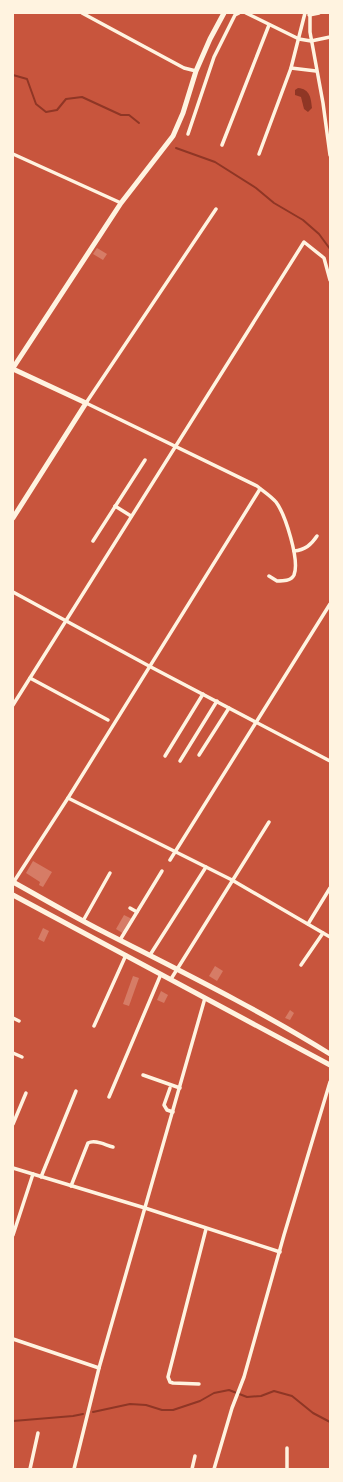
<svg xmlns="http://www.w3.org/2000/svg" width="343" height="1482" font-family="'Public Sans',sans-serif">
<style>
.water{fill:#8f3625}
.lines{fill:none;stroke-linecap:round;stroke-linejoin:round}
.stream{stroke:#8f3625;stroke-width:2}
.building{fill:#d67c66}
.minor{stroke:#fff3e0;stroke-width:3.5}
.secondary{stroke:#fff3e0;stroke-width:5}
</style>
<rect width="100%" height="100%" fill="#c8553d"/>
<path class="water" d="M298 88C310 89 311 98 312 108L308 112 304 109 301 97 295 95V90Z"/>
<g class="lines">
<g class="stream">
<polyline points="13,75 27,79 36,104 46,112 57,110 66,99 82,97 121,115 129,115 139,123"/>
<polyline points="176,148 215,162 256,188 274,203 303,220 319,234 330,249"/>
<polyline points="93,1412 130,1404 146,1405 162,1410 173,1410 200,1401 214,1393 229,1390 247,1397 261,1396 274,1391 292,1396 313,1413 330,1422"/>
<polyline points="13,1421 73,1416 83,1414"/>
</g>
</g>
<g class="building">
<polygon points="97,248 107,254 103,260 93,254"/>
<polygon points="33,861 52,872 43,887 39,885 40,882 26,873"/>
<polygon points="124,915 132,919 124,934 116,929"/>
<polygon points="43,928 49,931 44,942 38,939"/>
<polygon points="215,966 223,971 217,981 209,976"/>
<polygon points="133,976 139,978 129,1006 123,1004"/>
<polygon points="161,991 168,995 164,1003 157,1000"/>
<polygon points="290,1010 294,1013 290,1020 285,1018"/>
</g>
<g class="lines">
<g class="minor">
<polyline points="82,13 184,68 196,71"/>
<polyline points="246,13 299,39 311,41 330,37"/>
<polyline points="310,13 310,32 323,103 330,155"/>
<polyline points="309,15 319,13"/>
<polyline points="291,68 316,71"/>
<polyline points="188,134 214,57 235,15 239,13"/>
<polyline points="222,145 269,25"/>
<polyline points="13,154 121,203"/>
<polyline points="259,154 291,68 305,13"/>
<path d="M216 209 86 403 257 486C263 491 271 496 276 502 285 514 300 560 294 575 291 581 283 581 277 581L269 576"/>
<polyline points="115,506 131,516"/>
<polyline points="93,541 145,460"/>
<path d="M294 551C305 550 311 545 317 536"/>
<polyline points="13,592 149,666 330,761"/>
<polyline points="30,678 108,720"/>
<polyline points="13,705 304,242 324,258 330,280"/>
<polyline points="199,755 229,708"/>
<polyline points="165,756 203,694"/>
<polyline points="180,761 217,701"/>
<polyline points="68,798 232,880 330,937"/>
<polyline points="170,860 330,604"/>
<polyline points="13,883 68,798 260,489"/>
<polyline points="130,908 137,912"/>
<polyline points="83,921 110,873"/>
<polyline points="308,924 330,888"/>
<polyline points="120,940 162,871"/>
<polyline points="150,955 206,867"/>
<polyline points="301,965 323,933"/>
<polyline points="171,979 269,822"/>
<polyline points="13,1018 19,1021"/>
<polyline points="94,1026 126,955"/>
<polyline points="13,1053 22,1057"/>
<polyline points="143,1075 180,1088"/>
<polyline points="170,1088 164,1105 167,1110 173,1112"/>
<polyline points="109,1097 161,974"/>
<polyline points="13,1124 26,1093"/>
<polyline points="13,1168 145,1208 280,1252"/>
<polyline points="41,1177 76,1091"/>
<path d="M71 1186 88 1143C95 1139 105 1145 113 1147"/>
<polyline points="13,1235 33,1174"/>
<polyline points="13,1339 99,1368"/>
<polyline points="199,1384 173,1383 170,1382 168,1377 206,1229"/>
<polyline points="30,1469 38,1433"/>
<polyline points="74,1469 99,1368 205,998"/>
<polyline points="192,1469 195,1456"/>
<polyline points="214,1469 232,1408 244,1377 284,1235 330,1082"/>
<polyline points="287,1469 287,1448"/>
</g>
<g class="secondary">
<polyline points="13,368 121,203 173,136 183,113 196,71 210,39 224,13"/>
<polyline points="13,369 86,403 13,518"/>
<path d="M13 882C42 898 71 915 100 930 178 970 256 1008 330 1054"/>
<polyline points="13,895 330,1065"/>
</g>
</g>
<rect width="343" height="1482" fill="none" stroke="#fff3e0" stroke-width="28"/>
</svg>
